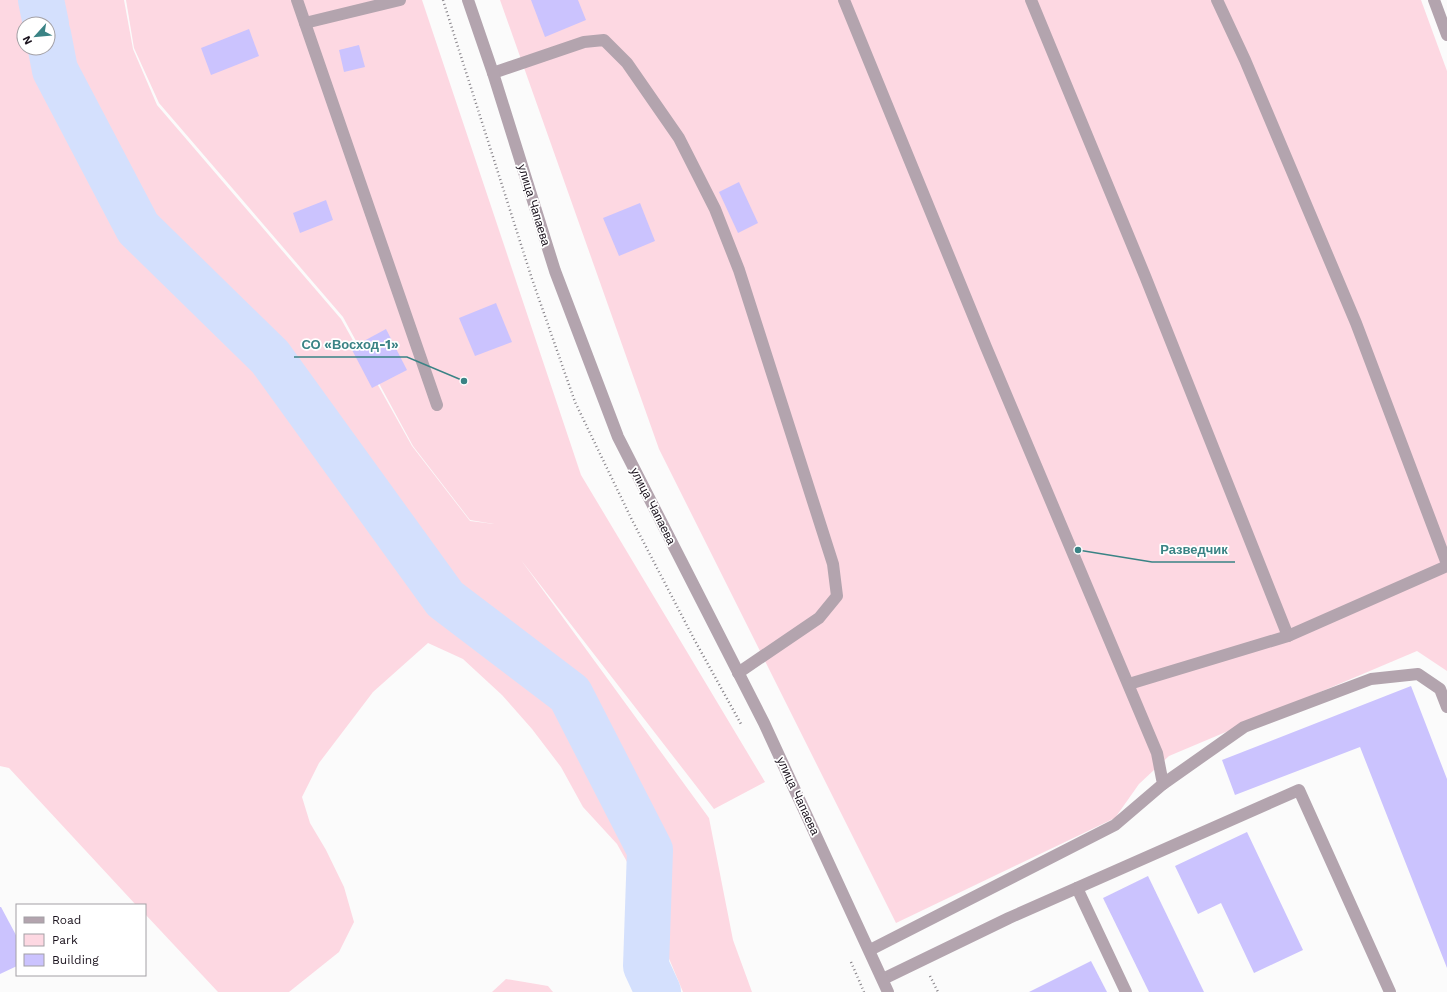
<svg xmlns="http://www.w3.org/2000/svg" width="1447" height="992" font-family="'Work Sans',sans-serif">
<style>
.green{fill:#fdd8e2;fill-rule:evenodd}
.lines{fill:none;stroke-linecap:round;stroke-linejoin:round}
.river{stroke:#d4e0fd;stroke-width:46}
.building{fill:#cbc3fe}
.path{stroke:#868288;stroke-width:2.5;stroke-dasharray:1 3;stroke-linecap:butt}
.service{stroke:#b3a4ae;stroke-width:12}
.minor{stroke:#b3a4ae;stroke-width:12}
.tertiary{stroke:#b3a4ae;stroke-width:12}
.labels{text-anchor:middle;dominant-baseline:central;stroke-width:3.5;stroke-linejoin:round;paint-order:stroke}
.street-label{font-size:12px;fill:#1a121d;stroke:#fff}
.leader{fill:none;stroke:#3a8385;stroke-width:1.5}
.callout-dot{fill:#3a8385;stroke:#fff;stroke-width:1.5}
.callout-label{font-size:13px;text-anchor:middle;font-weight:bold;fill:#3a8385;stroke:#fff;stroke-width:3.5;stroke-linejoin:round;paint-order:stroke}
</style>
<rect width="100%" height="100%" fill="#fbfbfb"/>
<g class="green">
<path d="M0 0H124L133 49 157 105 341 319 412 446 470 521 494 524 470 520 413 446 343 317 159 103 134 48 126 0H422L581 475 765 782 714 809 521 560 709 818 733 940 752 992H683L655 925 645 894 617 844 583 807 561 767 532 729 502 695 463 659 428 643 373 692 319 763 302 797 310 823 326 850 344 887 354 922 339 952 289 992H218L145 914V905H136L9 768 0 766ZM24 24H48V48H24Z"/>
<polygon points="500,0 1421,0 1447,71 1447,671 1417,651 1169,756 1139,784 1115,818 896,923 659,449"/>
<polygon points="506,979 548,986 553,992 492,992"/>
</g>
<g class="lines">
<g class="river">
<polyline points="41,0 46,24"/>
<polyline points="48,34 55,70 138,228 270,357 445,599 570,694 650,850 646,966 658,992"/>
</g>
</g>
<g class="building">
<polygon points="531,0 578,0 586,20 545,37"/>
<polygon points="249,29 259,56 211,75 201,48"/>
<polygon points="359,45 365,67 344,72 339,50"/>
<polygon points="739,182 758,223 738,233 719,192"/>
<polygon points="326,200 333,220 300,233 293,213"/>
<polygon points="640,203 655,241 619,256 603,218"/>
<polygon points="496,303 512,342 475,356 459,318"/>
<polygon points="386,329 407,370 372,388 351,348"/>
<polygon points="1411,686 1447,779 1447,968 1360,747 1235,795 1222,760"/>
<polygon points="1247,832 1303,950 1254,973 1221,903 1198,914 1175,866"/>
<polygon points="1148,876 1204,992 1149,992 1103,898"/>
<polygon points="0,907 1,907 17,937 17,966 0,974"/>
<polygon points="1091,961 1107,992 1029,992"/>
</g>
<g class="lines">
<g class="path">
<polyline points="443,0 532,279 575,402 632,520 694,639 741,724"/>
<polyline points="851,962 864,992"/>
<polyline points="930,976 938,992"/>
</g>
<g class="service">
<polyline points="844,0 986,347 1157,753 1163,784 1115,825 870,950"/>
<polyline points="1031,0 1145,276 1288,636"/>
<polyline points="1217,0 1245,60 1356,323 1447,564"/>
<polyline points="1434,0 1447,35"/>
<polyline points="493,73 584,42 604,40 627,63 679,138 715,209 739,270 833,564 837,596 819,618 738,673"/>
<polyline points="1129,684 1288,636 1447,566"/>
<polyline points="1163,784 1244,727 1371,679 1418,674 1440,689 1447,707"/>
<polyline points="1077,888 1126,992"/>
<polyline points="883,979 1009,918 1299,790 1390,992"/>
</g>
<g class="minor">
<polyline points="297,0 437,405"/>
<polyline points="305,23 400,0"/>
</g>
<polyline class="tertiary" points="468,0 493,73 555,271 618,437 764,723 888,992"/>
</g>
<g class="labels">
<g class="street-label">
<text transform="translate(534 205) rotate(73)">улица Чапаева</text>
<text transform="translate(653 506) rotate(63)">улица Чапаева</text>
<text transform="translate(798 796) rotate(65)">улица Чапаева</text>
</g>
</g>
<path class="leader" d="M464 381L407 357H294M1078 550L1152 562H1235"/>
<g class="callout-dot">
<circle cx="464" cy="381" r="4"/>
<circle cx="1078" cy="550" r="4"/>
</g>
<g class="callout-label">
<text x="350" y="349">СО «Восход-1»</text>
<text x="1194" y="554">Разведчик</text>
</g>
<rect x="16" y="904" width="130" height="72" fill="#ffffff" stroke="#a3a0a5"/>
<rect x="24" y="917" width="20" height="6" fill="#b3a4ae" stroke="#a3a0a5"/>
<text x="52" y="924" font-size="12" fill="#1a121d">Road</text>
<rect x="24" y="934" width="20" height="12" fill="#fdd8e2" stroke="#a3a0a5"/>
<text x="52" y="944" font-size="12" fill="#1a121d">Park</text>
<rect x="24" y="954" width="20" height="12" fill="#cbc3fe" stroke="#a3a0a5"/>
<text x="52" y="964" font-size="12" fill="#1a121d">Building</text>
<g transform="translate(36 36) rotate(243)"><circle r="19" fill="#ffffff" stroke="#a3a0a5"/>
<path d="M0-3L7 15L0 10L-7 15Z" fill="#3a8385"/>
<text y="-6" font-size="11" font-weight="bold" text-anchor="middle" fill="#1a121d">N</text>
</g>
</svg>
